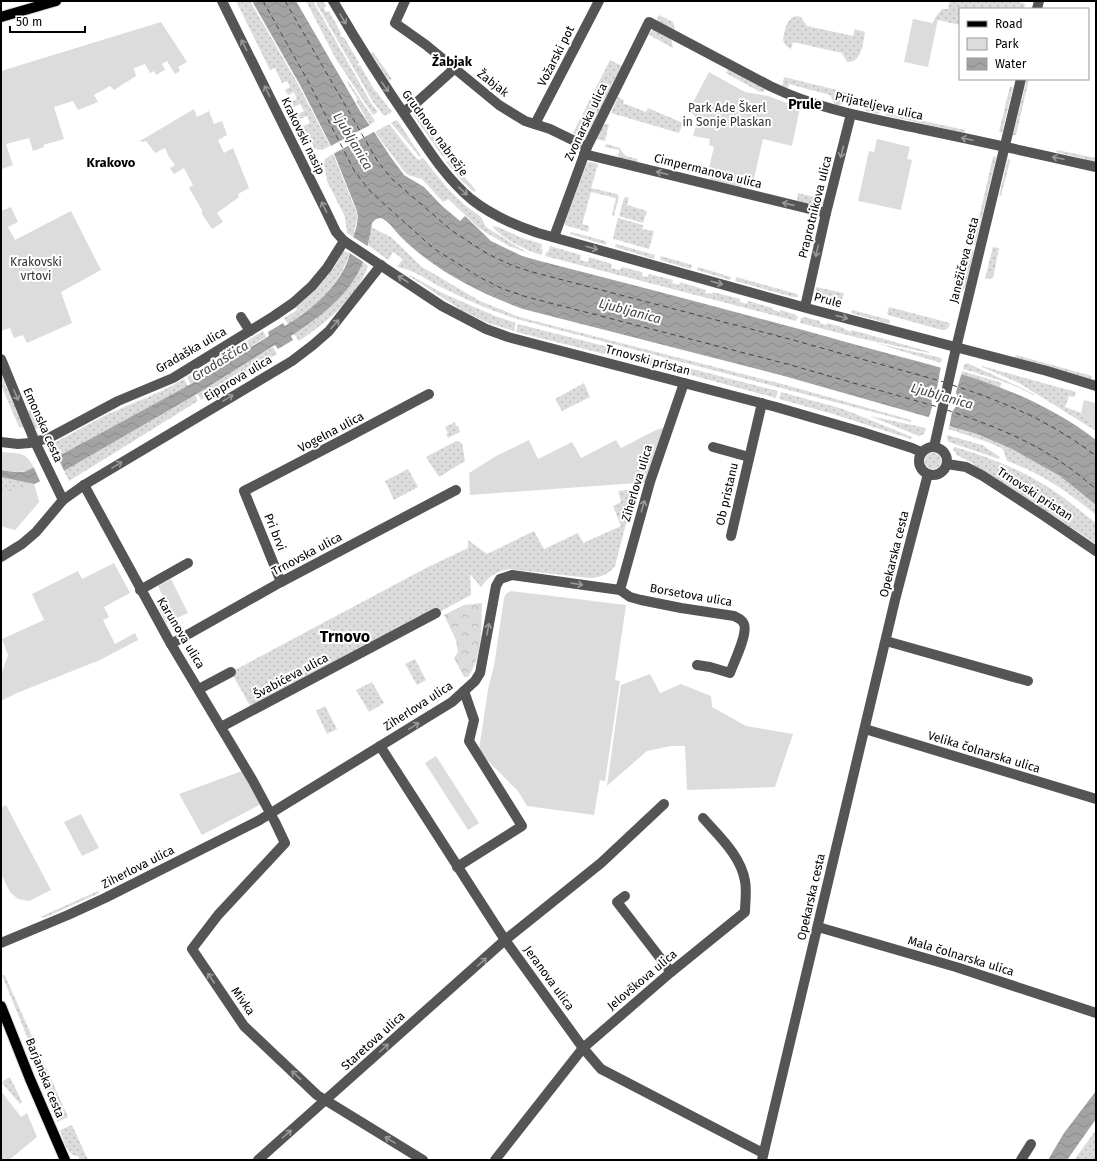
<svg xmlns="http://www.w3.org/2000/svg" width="1097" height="1161" font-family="'Fira Sans',sans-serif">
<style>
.grass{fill:url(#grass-dots)}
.forest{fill:url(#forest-crowns)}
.green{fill:#dcdcdc}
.water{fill:url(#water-waves)}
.pier{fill:#fff}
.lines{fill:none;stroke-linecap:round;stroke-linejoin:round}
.ferry{stroke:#444;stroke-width:1;stroke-dasharray:5 4;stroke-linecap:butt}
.major-casing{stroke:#dbdbdb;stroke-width:12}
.minor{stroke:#555;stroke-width:10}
.major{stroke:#000;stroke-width:10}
.oneway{stroke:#999}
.labels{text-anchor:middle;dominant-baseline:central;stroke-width:4;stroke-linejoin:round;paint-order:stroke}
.street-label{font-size:12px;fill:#000;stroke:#fff}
.park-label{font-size:12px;fill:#333;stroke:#fff}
.neighbourhood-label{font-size:13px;font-weight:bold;fill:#000;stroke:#fff}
.water-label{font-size:13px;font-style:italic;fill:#444;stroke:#fff}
.quarter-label{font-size:14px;font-weight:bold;fill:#000;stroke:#fff}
.district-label{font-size:16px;font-weight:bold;fill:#000;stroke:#fff}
</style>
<defs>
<pattern id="grass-dots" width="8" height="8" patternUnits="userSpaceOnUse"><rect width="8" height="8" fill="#dcdcdc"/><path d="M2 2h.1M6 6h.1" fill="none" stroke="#bbb" stroke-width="1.8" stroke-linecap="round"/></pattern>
<pattern id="forest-crowns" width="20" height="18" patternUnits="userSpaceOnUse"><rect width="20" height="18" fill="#dcdcdc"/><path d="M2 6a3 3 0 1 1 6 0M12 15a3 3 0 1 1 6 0" fill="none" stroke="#bbb"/></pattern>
<pattern id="water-waves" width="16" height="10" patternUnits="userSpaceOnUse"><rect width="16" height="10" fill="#a3a3a3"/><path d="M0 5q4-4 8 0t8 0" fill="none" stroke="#8b8b8b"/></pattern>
</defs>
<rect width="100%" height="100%" fill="#fff"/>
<g class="grass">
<polygon points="236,1 250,1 299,86 330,146 322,150 315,149 303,126 310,123 307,116 300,119 297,114 304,111 300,104 294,107 291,102 297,99 294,92 288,95 285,90 290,87 287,81 282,83 275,68 270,70"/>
<polygon points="306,1 313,1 371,103 378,112 373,115 336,59"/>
<polygon points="315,1 323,1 326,6 324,8 326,12 329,11 341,33 340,34 342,38 344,37 359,63 357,64 359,66 360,65 375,91 376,91 392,112 384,116 373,102"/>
<polygon points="950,1 1016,1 1025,4 1024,9 960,9 960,25 938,20 937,24 933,24 935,18 942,9 948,9"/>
<polygon points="659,15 673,22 675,29 674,31 658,22 657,20"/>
<path d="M797 16 801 17 807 26 853 36 855 29 865 32C863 43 862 63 847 62L842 53 793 42 791 49 786 46 783 40C785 30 786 18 797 16Z"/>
<polygon points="652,30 654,30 671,38 673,48 649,35"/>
<polygon points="373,52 392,79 389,81 371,53"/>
<polygon points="610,60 622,66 587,137 583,138 573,133"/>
<polygon points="728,69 765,89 764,92 758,91 726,73"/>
<path d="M784 77 849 93C847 100 844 106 835 105L830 95 789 84 787 90 782 88Z"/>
<polygon points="1027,79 1029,79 1016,135 1013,135"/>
<polygon points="348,81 375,121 370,125 356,101 358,100 347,82"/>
<polygon points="1010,86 1013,87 1002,133 999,132"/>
<polygon points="618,97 624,100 623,103 646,112 648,108 683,123 679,133 611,113"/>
<polygon points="866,104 881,107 879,114 865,111"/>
<polygon points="886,113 965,130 965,133 885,115"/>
<polygon points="413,114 416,114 446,155 443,157 414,116"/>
<polygon points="397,120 421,156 420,157 391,123"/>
<polygon points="389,124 416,158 419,160 423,158 448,189 466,206 481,217 486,227 526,252 539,257 509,246 480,229 448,199 443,202 422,179 408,175 403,170 375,132"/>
<polygon points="607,124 609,124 605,141 596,139 603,125"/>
<path d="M606 144 620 148C624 157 629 157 638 159L636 164 618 159 619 150 605 147Z"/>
<polygon points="1057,150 1096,158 1096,163 1085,161 1085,159 1056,152"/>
<polygon points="333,154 357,213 357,219 353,237 347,233 345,217 327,181 324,163 325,159"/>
<polygon points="996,156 996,159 975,245 973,244 993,157"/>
<polygon points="1008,158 1010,161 1001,196 999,196"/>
<polygon points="449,160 476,190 474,192 462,181 446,162"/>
<polygon points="590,162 598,164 591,188 617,194 619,197 614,215 613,216 612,215 616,198 591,192 582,224 589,226 588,232 565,225 566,220 587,163"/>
<polygon points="798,193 827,200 823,204 816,206 797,201"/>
<polygon points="626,197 629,198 627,205 647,211 643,223 619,216 624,198"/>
<polygon points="618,218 643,225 642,229 654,231 649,249 614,239 613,238"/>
<path d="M492 226 498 227 522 238 542 244 541 249 543 250 541 255C527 251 501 238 492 226Z"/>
<path d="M371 227 391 237 422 267 480 301 519 317 782 384 911 420V422L517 319C493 311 468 301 445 289 427 281 418 271 397 267L403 259 393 252 388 260 368 245Z"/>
<polygon points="571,232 606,241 606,245 570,234"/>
<polygon points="616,244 655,255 654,259 615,247"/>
<polygon points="550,246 581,255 580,260 588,262 589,257 612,264 611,268 620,270 622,267 642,272 642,276 647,277 649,274 673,280 672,283 679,285 680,282 706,290 705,293 712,294 713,292 740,299 740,302 747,304 748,301 773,308 773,310 780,312 781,310 796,315 796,316 798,317 796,321 545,256 546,252 548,252"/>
<polygon points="993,247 999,248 993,278 985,279"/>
<polygon points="971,249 974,250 966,285 962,292 962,285"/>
<path d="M343 251 350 253C339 285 316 307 288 324L284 318 297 310 296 308C314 291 333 275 343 251Z"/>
<polygon points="661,256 692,265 691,269 660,260"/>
<path d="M363 262 368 266C356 299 327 322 299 341L294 334C324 315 348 294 363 262Z"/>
<polygon points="698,267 731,277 730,280 697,270"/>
<polygon points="410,275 442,293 495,316 516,323 514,331 488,323 463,311 409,276"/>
<polygon points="736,277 797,294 799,297 793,297 735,281"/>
<polygon points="816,287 844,293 841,302 818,296 815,293"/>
<path d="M889 307 950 323C949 328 947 330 942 330L888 315 887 313Z"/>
<polygon points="852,310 890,320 889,324 851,313"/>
<polygon points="804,317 820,321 820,323 826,325 827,323 844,328 844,329 851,332 852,330 930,352 929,353 859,338 800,323 801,318"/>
<polygon points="518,324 675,364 673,371 516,332"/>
<polygon points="263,331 266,337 191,384 187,377"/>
<polygon points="875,343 938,357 942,359 941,363"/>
<polygon points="273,347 277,354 208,397 207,396 201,400 197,393"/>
<polygon points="1016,355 1092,376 1091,379 1015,358"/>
<path d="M967 363 1026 390 1035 395H1033C1012 383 987 376 963 369L964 365Z"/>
<polygon points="677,365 778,391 776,398 676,371"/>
<polygon points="982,366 1076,392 1074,397 1069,396 1065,407 1081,413 1096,424 1096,431 1019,383 982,367"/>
<polygon points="962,371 1002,383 1000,387 961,374"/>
<polygon points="1,374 23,424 24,428 19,427 1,385"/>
<polygon points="184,379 188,386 57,457 52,444 108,414 164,390"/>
<polygon points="584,383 590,397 562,411 555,399"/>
<polygon points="781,392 843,409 912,437 911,439 833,414 779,399"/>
<polygon points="195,395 198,401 69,481 64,471"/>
<polygon points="32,408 42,426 35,429 28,411"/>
<polygon points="870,416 926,428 924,434 919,436"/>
<polygon points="455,422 456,426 458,426 460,432 448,438 446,434 448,433 445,427"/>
<path d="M949 426 977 434 1012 449 1035 461 1060 476 1096 505V515C1069 492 1041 473 1007 461L1003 449 988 442 948 429Z"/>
<polygon points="947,435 982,445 1000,457 999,459 949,442 947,439"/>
<polygon points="456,441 462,443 465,461 439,477 426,457"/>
<path d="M955 447C988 457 1023 470 1051 489 1067 499 1081 512 1096 523V544L1043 509 973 466 974 464 957 455 953 449Z"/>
<circle cx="933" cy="461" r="8"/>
<polygon points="408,469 418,487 394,500 385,481"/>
<polygon points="1,477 34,484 39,502 15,530 1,526"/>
<path d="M635 489 615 566C608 575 601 577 590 578L508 569C496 572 489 576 481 587L470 574 471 595 253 711 231 672 426 568 468 548V540L487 554 534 531 544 549 578 533 583 543 621 526 613 506 621 502 618 491Z"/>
<polygon points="415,659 426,680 417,685 405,664"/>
<polygon points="372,682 384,703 369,712 356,690"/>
<polygon points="325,706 337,729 327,734 316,711"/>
<polygon points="98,891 99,893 44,918 40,917"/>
<polygon points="2,975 4,975 6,978 68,1117 57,1122 30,1044"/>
<polygon points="10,1077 22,1102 20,1104 3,1084 3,1081"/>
<path d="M72 1125 88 1160H80L78 1156C66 1155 64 1139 60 1130Z"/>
<polygon points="1096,1130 1096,1160 1074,1160"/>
</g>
<path class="forest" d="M482 603C481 628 483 656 468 677H464L454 658 458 652 456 640 444 615 464 605Z"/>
<g class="green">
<polygon points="913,19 937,24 928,67 904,62"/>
<polygon points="161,22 187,62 178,67 180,71 175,74 167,61 162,64 165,70 156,75 154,71 150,73 145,64 134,68 136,76 114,90 110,86 94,95 98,102 78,110 73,101 54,107 64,139 43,145 44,147 33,151 29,138 6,144 13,165 2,169 1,71"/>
<path d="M709 72 745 92 768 96 800 108 792 146 763 139 753 183 743 180 741 188 710 181 711 173 708 172 714 147 709 145 710 139 693 136C697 123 700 120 689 110Z"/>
<polygon points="194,109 197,117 209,111 214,124 222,121 227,135 218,140 224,153 233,148 249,188 238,194 239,197 217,213 223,222 212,229 202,214 202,210 189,188 193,185 184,168 174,174 170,168 175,165 169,157 165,148 155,153 146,141 143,142 140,141"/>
<polygon points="877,139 910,147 907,159 912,160 901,210 858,201 869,151 874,152"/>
<polygon points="11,207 18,222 8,227 15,240 71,211 101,270 61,292 72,323 27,343 23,335 14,338 10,328 1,331 1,211"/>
<polygon points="1084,400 1096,403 1096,424 1081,413"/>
<polygon points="670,426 650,482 470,495 469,473 496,456 529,440 538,459 572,442 581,458 616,440 621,448 656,430"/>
<path d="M1 452C19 454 25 450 34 468 23 474 13 472 1 470Z"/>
<polygon points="34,484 39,502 15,530 1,526 2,493"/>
<polygon points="114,563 130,593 104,607 109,617 103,620 115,644 135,633 138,640 100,660 17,693 1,701 1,675 8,655 2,639 44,620 32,594 78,571 82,579"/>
<polygon points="171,579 188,613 166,623 157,605 165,601 158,586"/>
<polygon points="511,591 626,605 615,680 620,681 605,781 600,780 594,815 527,806 518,791 482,755 479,750 488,689 494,666 504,598 506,594"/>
<polygon points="650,674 660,693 681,684 711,696 712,707 746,726 793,734 775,787 687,790 685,746 671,746 647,751 607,786 621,685"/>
<polygon points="436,756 479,823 468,830 425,763"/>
<polygon points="242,771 261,804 202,835 179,794"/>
<polygon points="6,805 51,890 29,901 18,899 10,892 1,874 1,808"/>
<polygon points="81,814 99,848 82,856 64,822"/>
<polygon points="1,1091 21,1117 27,1113 37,1137 9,1160 1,1160"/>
</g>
<g class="water">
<path d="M252 1H296L360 111 390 156 404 175 424 187 442 206 460 221 465 216 491 241 522 256 540 261C645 288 749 315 853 344 940 368 1023 384 1096 440V505L1060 476 1012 449 977 434 949 426 928 417 784 376 523 309C488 296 454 280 424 257 416 251 408 244 401 237 395 231 389 221 381 218L376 219 372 223C370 236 367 250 363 262 350 295 320 317 291 336L293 340 278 349 275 345 195 395 64 471 34 484 1 477V470L14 472H24L57 457 191 384 269 336 268 332 283 323 285 326C308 312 329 295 343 271 349 261 351 249 353 238 356 229 359 220 357 211L331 146 300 85Z"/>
<polygon points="1096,1091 1096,1119 1067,1160 1048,1160 1064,1133"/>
</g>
<g class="pier">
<polygon points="370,125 374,132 333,154 329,147"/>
<polygon points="353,237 369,247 365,263 348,252"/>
<polygon points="941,366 962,372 956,392 958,399 957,405 952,412 949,428 928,420 932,407 931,395 937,388"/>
<polygon points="57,455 65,473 41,483 33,466"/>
</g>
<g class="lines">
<g class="ferry">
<polyline points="263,1 308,81 355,172 371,192 433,248 481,278 503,289 527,297 787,364 938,407"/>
<polyline points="285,1 378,162 392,179 451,230 483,251 496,258 516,267 536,273 793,340 944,382"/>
<path d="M952 385C1005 402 1052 422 1096 456"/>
<path d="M947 410C988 424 1031 440 1067 466 1077 473 1086 481 1096 489"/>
</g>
<defs>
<g id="major">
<polyline points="1,17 56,1"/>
<polyline points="1,1006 30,1079 65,1160"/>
</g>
</defs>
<use href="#major" class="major-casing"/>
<g class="minor">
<polyline points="222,1 325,209 336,232 344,241 442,306 486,329 508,337 776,407 862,432 912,448 921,452"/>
<path d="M333 1C357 42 382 82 409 121 428 149 445 177 471 199 491 215 514 225 538 233L810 309 1047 371 1096 386"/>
<polyline points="405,1 395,23 426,45 499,105 525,121 550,129 587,147"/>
<polyline points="1037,9 1039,1"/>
<polyline points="403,112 416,103 454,69"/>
<polyline points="535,124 599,1"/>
<polyline points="584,154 826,213"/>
<path d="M554 237 587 147 649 22 770 86C817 109 870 118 921 129 979 141 1038 154 1096 167"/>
<polyline points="805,307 826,213 851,114"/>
<polyline points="241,317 250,331"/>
<polyline points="1,359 35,442 63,500"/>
<polyline points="1,442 18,444 30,443 49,438 118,401 173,378 274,316 293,303 312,286 327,268 344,241"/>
<polyline points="713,447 749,457"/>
<polyline points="934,447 956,348 1021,79"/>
<circle cx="933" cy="461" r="14"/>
<polyline points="947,464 966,467 983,476 1043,515 1096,551"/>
<polyline points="84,485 171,644 253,781 275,822 285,843 218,915 192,949 244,1026 317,1095 423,1160"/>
<polyline points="731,536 762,403"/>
<polyline points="1,557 22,544 36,532 63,500 84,485 292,361 313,345 329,331 381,265"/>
<polyline points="281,582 244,491 348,437 429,394"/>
<polyline points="140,590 188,563"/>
<path d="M620 590 630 597 641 600 681 608 734 616C738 618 742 619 744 624 748 634 734 662 730 673L710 667 697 665"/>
<polyline points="886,641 1028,681"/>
<polyline points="171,644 281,582 456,490"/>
<polyline points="199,689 231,672"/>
<polyline points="221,727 436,613"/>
<polyline points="865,729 1096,799"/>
<polyline points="380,746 505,940 583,1048 601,1069 763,1153"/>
<polyline points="457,867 522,826 469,741 474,720 464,691"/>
<polyline points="625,896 617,902 671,972"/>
<polyline points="818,927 956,967 1096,1013"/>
<polyline points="1,943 68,915 105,898 258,821 452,702 475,681 480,673 496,586 500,579 512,575 620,590 650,482 684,383"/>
<polyline points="258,1160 505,940 601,863 664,804"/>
<path d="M495 1160 583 1048 671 972 745 912C745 902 747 891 745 881 741 856 719 836 703 818"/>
<polyline points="762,1160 895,600 928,474"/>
<polyline points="1021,1160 1031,1144"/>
</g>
<use href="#major" class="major"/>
</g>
<defs><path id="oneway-shaft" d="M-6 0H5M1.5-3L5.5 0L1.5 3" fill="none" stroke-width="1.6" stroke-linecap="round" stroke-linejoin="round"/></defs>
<g class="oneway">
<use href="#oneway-shaft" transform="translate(343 19) rotate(60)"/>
<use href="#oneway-shaft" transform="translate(244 45) rotate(-117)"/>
<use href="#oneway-shaft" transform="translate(385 87) rotate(56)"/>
<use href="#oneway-shaft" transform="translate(267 91) rotate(-116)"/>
<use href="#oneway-shaft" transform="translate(967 139) rotate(-168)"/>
<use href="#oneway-shaft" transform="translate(842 152) rotate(104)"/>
<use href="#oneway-shaft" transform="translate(1058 158) rotate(-168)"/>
<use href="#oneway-shaft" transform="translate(662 173) rotate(-166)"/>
<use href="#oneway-shaft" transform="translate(463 191) rotate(42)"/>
<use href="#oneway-shaft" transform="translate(788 204) rotate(-167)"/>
<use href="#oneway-shaft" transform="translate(324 207) rotate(-116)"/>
<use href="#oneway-shaft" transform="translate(592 248) rotate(16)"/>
<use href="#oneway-shaft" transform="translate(817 251) rotate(103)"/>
<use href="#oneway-shaft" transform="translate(403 279) rotate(-147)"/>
<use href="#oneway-shaft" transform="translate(717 283) rotate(16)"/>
<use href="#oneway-shaft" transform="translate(842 317) rotate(15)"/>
<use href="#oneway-shaft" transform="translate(335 324) rotate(-48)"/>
<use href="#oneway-shaft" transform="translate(16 395) rotate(67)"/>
<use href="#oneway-shaft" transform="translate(228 398) rotate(-31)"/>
<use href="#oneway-shaft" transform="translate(117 465) rotate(-31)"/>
<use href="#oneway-shaft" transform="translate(643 506) rotate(-74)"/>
<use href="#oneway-shaft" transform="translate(577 584) rotate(8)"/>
<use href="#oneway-shaft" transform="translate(488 629) rotate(-79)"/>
<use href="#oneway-shaft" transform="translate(414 726) rotate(-31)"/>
<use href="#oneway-shaft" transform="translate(482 962) rotate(-42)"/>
<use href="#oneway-shaft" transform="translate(211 978) rotate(-124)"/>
<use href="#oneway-shaft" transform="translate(384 1048) rotate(-42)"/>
<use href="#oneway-shaft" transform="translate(296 1075) rotate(-137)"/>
<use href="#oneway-shaft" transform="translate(287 1134) rotate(-41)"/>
<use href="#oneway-shaft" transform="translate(390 1140) rotate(-149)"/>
</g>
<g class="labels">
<g class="street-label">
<text transform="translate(556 56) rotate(-63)">Vožarski pot</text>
<text transform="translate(493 83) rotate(38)">Žabjak</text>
<text transform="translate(879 106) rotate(13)">Prijateljeva ulica</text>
<text transform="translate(586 122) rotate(-65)">Zvonarska ulica</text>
<text transform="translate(435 133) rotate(54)">Grudnovo nabrežje</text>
<text transform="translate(303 136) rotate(64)">Krakovski nasip</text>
<text transform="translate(708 171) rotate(14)">Cimpermanova ulica</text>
<text transform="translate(815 207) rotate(-76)">Praprotnikova ulica</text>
<text transform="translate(964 260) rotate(-76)">Janežičeva cesta</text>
<text transform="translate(828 300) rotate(15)">Prule</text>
<text transform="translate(191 350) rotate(-30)">Gradaška ulica</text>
<text transform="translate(648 360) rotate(15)">Trnovski pristan</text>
<text transform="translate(238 378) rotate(-31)">Eipprova ulica</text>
<text transform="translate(43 425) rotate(66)">Emonska cesta</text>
<text transform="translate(331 432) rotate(-28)">Vogelna ulica</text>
<text transform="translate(637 483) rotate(-73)">Ziherlova ulica</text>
<text transform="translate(727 494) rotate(-77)">Ob pristanu</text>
<text transform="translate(1035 494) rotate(33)">Trnovski pristan</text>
<text transform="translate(275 532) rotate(68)">Pri brvi</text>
<text transform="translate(307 554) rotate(-28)">Trnovska ulica</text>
<text transform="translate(894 554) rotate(-76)">Opekarska cesta</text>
<text transform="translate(691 595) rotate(10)">Borsetova ulica</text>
<text transform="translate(181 633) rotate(59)">Karunova ulica</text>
<text transform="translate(291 676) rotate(-28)">Švabićeva ulica</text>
<text transform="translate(418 706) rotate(-33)">Ziherlova ulica</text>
<text transform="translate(984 752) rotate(17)">Velika čolnarska ulica</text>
<text transform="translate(138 867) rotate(-27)">Ziherlova ulica</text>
<text transform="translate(811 897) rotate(-77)">Opekarska cesta</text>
<text transform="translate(961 956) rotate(17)">Mala čolnarska ulica</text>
<text transform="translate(549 978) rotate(54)">Jeranova ulica</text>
<text transform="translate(642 980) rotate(-40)">Jelovškova ulica</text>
<text transform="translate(243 1001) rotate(55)">Mivka</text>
<text transform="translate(373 1041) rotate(-42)">Staretova ulica</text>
<text transform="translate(45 1078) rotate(68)">Barjanska cesta</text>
</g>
<g class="park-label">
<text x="727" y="108">Park Ade Škerl<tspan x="727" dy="14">in Sonje Plaskan</tspan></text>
<text x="36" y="262">Krakovski<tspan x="36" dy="14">vrtovi</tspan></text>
</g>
<g class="neighbourhood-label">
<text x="452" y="61">Žabjak</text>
<text x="111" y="162">Krakovo</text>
</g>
<g class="water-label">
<text transform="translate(353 141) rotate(59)">Ljubljanica</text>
<text transform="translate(630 311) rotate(15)">Ljubljanica</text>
<text transform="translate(220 361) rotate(-32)">Gradaščica</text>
<text transform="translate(942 396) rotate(16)">Ljubljanica</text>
</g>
<g class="quarter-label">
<text x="805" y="104">Prule</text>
</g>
<g class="district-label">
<text x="345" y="636">Trnovo</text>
</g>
</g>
<rect width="1097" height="1161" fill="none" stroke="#000000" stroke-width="4"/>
<rect x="959" y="8" width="130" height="72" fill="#ffffff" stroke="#999999"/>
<rect x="967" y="21" width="20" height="6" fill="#000000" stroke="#999999"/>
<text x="995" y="28" font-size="12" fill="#000000">Road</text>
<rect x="967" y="38" width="20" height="12" fill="#dcdcdc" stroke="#999999"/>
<text x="995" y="48" font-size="12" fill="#000000">Park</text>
<rect x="967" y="58" width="20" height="12" fill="url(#water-waves)" stroke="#999999"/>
<text x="995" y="68" font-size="12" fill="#000000">Water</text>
<path d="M10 26v6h75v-6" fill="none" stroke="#000000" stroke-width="2"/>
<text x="16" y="26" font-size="12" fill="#000000" stroke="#ffffff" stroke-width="3" paint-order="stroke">50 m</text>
</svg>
